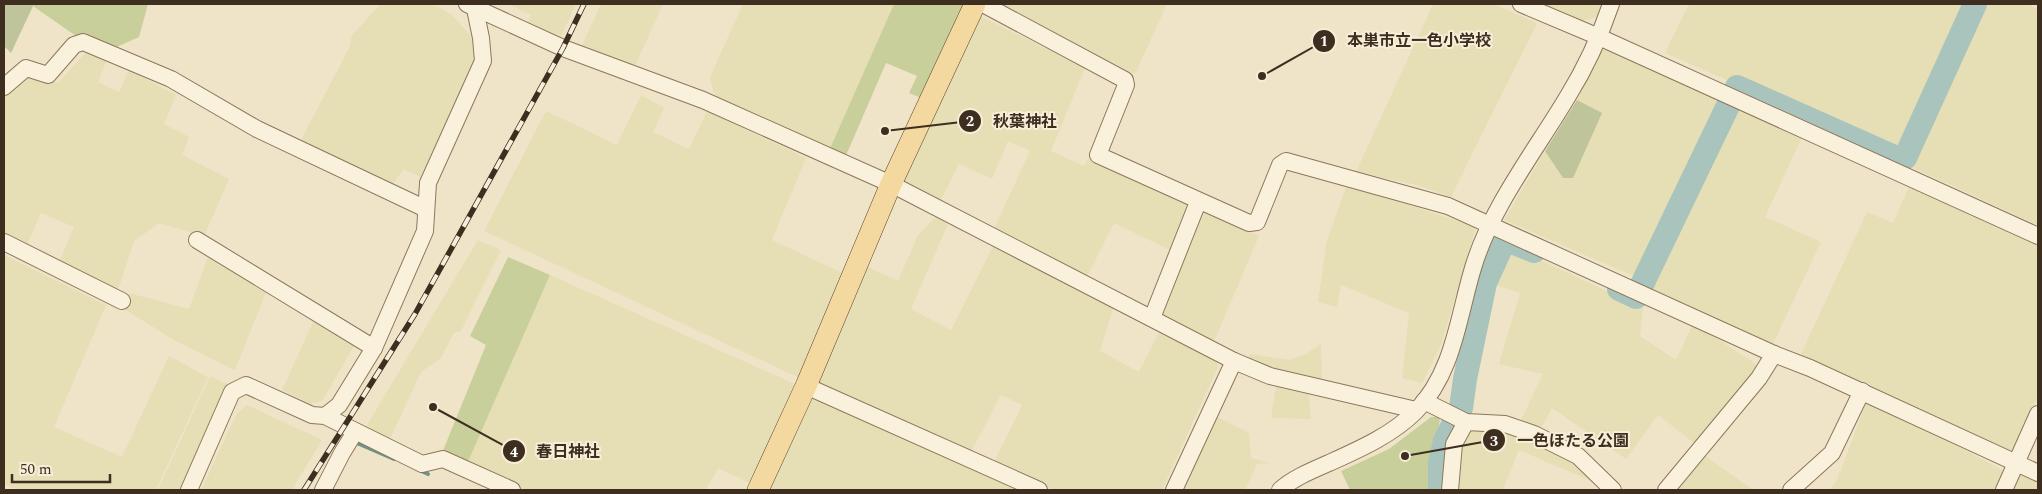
<svg xmlns="http://www.w3.org/2000/svg" width="2042" height="494" font-family="Spectral,'Noto Sans JP',serif">
<style>
.farmland{fill:#e6deb5}
.green{fill:#c9cf9b}
.cemetery{fill:#bfc49a}
.lines{fill:none;stroke-linecap:round;stroke-linejoin:round}
.stream{stroke:#6f938a;stroke-width:4}
.river{stroke:#a9c4bc;stroke-width:24}
.minor-casing{stroke:#8d765c;stroke-width:18}
.major-casing{stroke:#5b4430;stroke-width:22}
.minor{stroke:#faf1dc;stroke-width:16}
.major{stroke:#f3d9a0;stroke-width:21}
.rail-casing{stroke:#3d2e20;stroke-width:5.5}
.rail{stroke:#f7eed8;stroke-width:4;stroke-dasharray:11;stroke-linecap:butt}
.leader{fill:none;stroke:#3d2e20;stroke-width:2}
.callout-dot{fill:#3d2e20;stroke:#f7eed8;stroke-width:2}
.mark-label{font-size:15px;text-anchor:middle;font-weight:bold;fill:#fff}
.callout-label{font-size:16px;text-anchor:middle;font-weight:bold;fill:#3d2e20;stroke:#f7eed8;stroke-width:4;stroke-linejoin:round;paint-order:stroke}
</style>
<rect width="100%" height="100%" fill="#f0e4c8"/>
<g class="farmland">
<polygon points="381,4 433,4 452,15 471,36 475,54 471,70 420,177 403,169 392,186 300,142 349,48 352,35"/>
<polygon points="508,4 576,4 561,36 527,24 531,15"/>
<polygon points="601,4 663,4 634,68 581,47"/>
<polygon points="743,4 894,4 828,153 718,100 713,90 710,77"/>
<polygon points="1000,4 1167,4 1135,74"/>
<polygon points="1433,4 1494,4 1537,23 1451,197 1417,185 1356,172"/>
<polygon points="1540,4 1601,4 1596,17 1580,22"/>
<polygon points="1689,4 1973,4 1902,157 1665,53"/>
<polygon points="1981,4 2026,4 2038,9 2038,225 1907,165"/>
<polygon points="978,15 1085,68 1051,151 1084,166 1088,159 1190,206 1172,251 1114,223 1086,279 993,231 1030,151 1008,141 992,179 959,164 939,204 906,186 902,176"/>
<polygon points="1610,49 1725,100 1638,278 1504,220 1545,151 1563,178 1601,113 1577,100 1601,50"/>
<polygon points="86,52 106,62 98,82 119,92 129,70 176,95 164,124 189,137 182,155 229,179 204,236 159,223 134,241 117,293 58,265 74,227 41,213 25,249 4,239 4,91 27,71 58,83"/>
<polygon points="641,95 664,108 653,132 689,149 707,111 806,158 772,240 851,277 804,380 484,231 546,111 617,145"/>
<polygon points="1736,105 1803,135 1765,217 1821,242 1772,346 1650,290"/>
<polygon points="1347,185 1476,227 1441,345 1422,383 1402,378 1409,313 1341,285 1337,307 1318,302 1327,240"/>
<polygon points="1909,187 2038,246 2038,396 2011,452 1801,354 1867,212 1893,223"/>
<polygon points="1201,210 1259,236 1212,346 1160,319"/>
<polygon points="936,217 948,224 911,309 951,330 994,244 1114,306 1100,351 1139,372 1159,333 1216,360 1218,367 1162,490 1054,490 994,462 1022,405 1001,395 970,454 816,384 862,264 898,281 918,235"/>
<polygon points="478,240 501,250 461,331 454,333 441,358 421,372 389,441 368,431 367,425"/>
<polygon points="1508,245 1643,308 1640,336 1676,360 1693,323 1759,366 1698,446 1658,415 1626,459 1552,408 1539,432 1520,422 1543,374 1499,364 1520,293 1489,283"/>
<polygon points="211,249 269,285 235,370 174,340 126,310 129,293 189,309"/>
<polygon points="4,255 106,305 54,427 122,457 169,356 208,377 156,490 18,490 4,484"/>
<polygon points="550,275 795,384 799,391 756,486 718,468 706,490 523,490 467,464"/>
<polygon points="314,320 354,346 322,401 310,404 282,390"/>
<polygon points="1321,344 1322,382 1267,371 1248,359 1250,354 1290,360 1306,354"/>
<polygon points="210,376 229,385 180,490 158,490"/>
<polygon points="1277,380 1308,387 1311,419 1271,418"/>
<polygon points="809,395 1019,490 768,490"/>
<polygon points="1868,398 2004,471 1994,490 1829,490 1837,480"/>
<polygon points="247,405 322,440 292,490 201,490 237,413"/>
<polygon points="1213,415 1249,433 1251,458 1270,463 1257,464 1245,490 1179,490"/>
<polygon points="1495,426 1528,436 1576,462 1605,487 1519,450 1503,490 1458,490 1462,441 1467,431"/>
<polygon points="1701,453 1753,490 1674,490"/>
<polygon points="2018,472 2038,481 2038,490 2010,490"/>
</g>
<g class="green">
<polygon points="30,4 148,4 139,37 112,49 76,36"/>
<polygon points="894,4 967,4 921,98 909,93 917,76 886,63 844,160 828,153"/>
<polygon points="508,257 550,275 467,464 442,453 486,345 470,336"/>
<polygon points="1431,417 1440,417 1435,463 1436,490 1350,490 1341,471 1389,449"/>
</g>
<g class="cemetery">
<polygon points="4,4 30,4 33,6 11,53 4,46"/>
<polygon points="1577,100 1602,113 1573,178 1563,178 1545,151"/>
</g>
<g class="lines">
<g class="stream">
<polyline points="357,443 394,459"/>
<polyline points="419,470 428,474"/>
</g>
<g class="river">
<polyline points="1619,289 1636,297 1737,87 1901,160 1905,158 1975,4"/>
<polyline points="1440,490 1440,463 1445,441 1461,408 1465,379 1485,283 1505,239 1534,251"/>
</g>
<defs>
<g id="minor">
<polyline points="467,4 563,48 703,100 891,184 1234,361 1270,376 1416,410"/>
<polyline points="983,4 1125,80 1126,85 1098,155 1249,223 1257,222 1280,165 1286,161 1448,206 1774,354 1810,368 2038,473"/>
<polyline points="1521,4 1599,37 2038,236"/>
<polyline points="4,87 26,68 48,75 74,45 83,42 171,79 257,129 426,209"/>
<polyline points="197,240 374,348"/>
<polyline points="4,242 122,301"/>
<polyline points="1152,318 1198,202"/>
<polyline points="806,386 1039,490"/>
<polyline points="1424,401 1466,422 1505,424 1534,434 1578,456 1613,490"/>
<polyline points="325,416 339,405 374,348 425,231 428,183 483,61 481,38 474,4"/>
<polyline points="189,490 232,392 246,385 312,415 325,416 422,464 443,459 512,490"/>
<polyline points="323,490 342,453 355,432"/>
<polyline points="1174,490 1234,361"/>
<path d="M1280 490C1293 478 1313 470 1329 463 1360 449 1392 435 1416 411 1454 372 1458 317 1473 268 1491 207 1536 150 1568 96 1586 67 1600 36 1611 4"/>
<polyline points="1450,490 1454,444 1466,422"/>
<polyline points="1666,490 1759,378 1774,354"/>
<polyline points="1791,490 1832,453 1862,391"/>
<polyline points="2004,490 2038,414"/>
</g>
<polyline id="major" points="758,490 806,386 891,184 975,4"/>
</defs>
<use href="#minor" class="minor-casing"/>
<use href="#major" class="major-casing"/>
<use href="#minor" class="minor"/>
<use href="#major" class="major"/>
<defs>
<polyline id="rail" points="304,490 415,314 563,48 584,4"/>
</defs>
<use href="#rail" class="rail-casing"/>
<use href="#rail" class="rail"/>
</g>
<path class="leader" d="M1262 76L1324 41M885 131L970 121M1405 456L1494 440M433 407L514 451"/>
<g class="callout-dot">
<circle cx="1262" cy="76" r="5"/>
<circle cx="885" cy="131" r="5"/>
<circle cx="1405" cy="456" r="5"/>
<circle cx="433" cy="407" r="5"/>
<circle cx="1324" cy="41" r="12"/>
<circle cx="970" cy="121" r="12"/>
<circle cx="1494" cy="440" r="12"/>
<circle cx="514" cy="451" r="12"/>
</g>
<g class="mark-label">
<text x="1324" y="46">1</text>
<text x="970" y="126">2</text>
<text x="1494" y="446">3</text>
<text x="514" y="457">4</text>
</g>
<g class="callout-label">
<text x="1419" y="46">本巣市立一色小学校</text>
<text x="1025" y="127">秋葉神社</text>
<text x="1573" y="446">一色ほたる公園</text>
<text x="568" y="457">春日神社</text>
</g>
<rect width="2042" height="494" fill="none" stroke="#3d2e20" stroke-width="10"/>
<path d="M12 474v8h98v-8" fill="none" stroke="#3d2e20" stroke-width="2.5"/>
<text x="20" y="474" font-size="15" fill="#3d2e20" stroke="#f7eed8" stroke-width="4" paint-order="stroke">50 m</text>
</svg>
